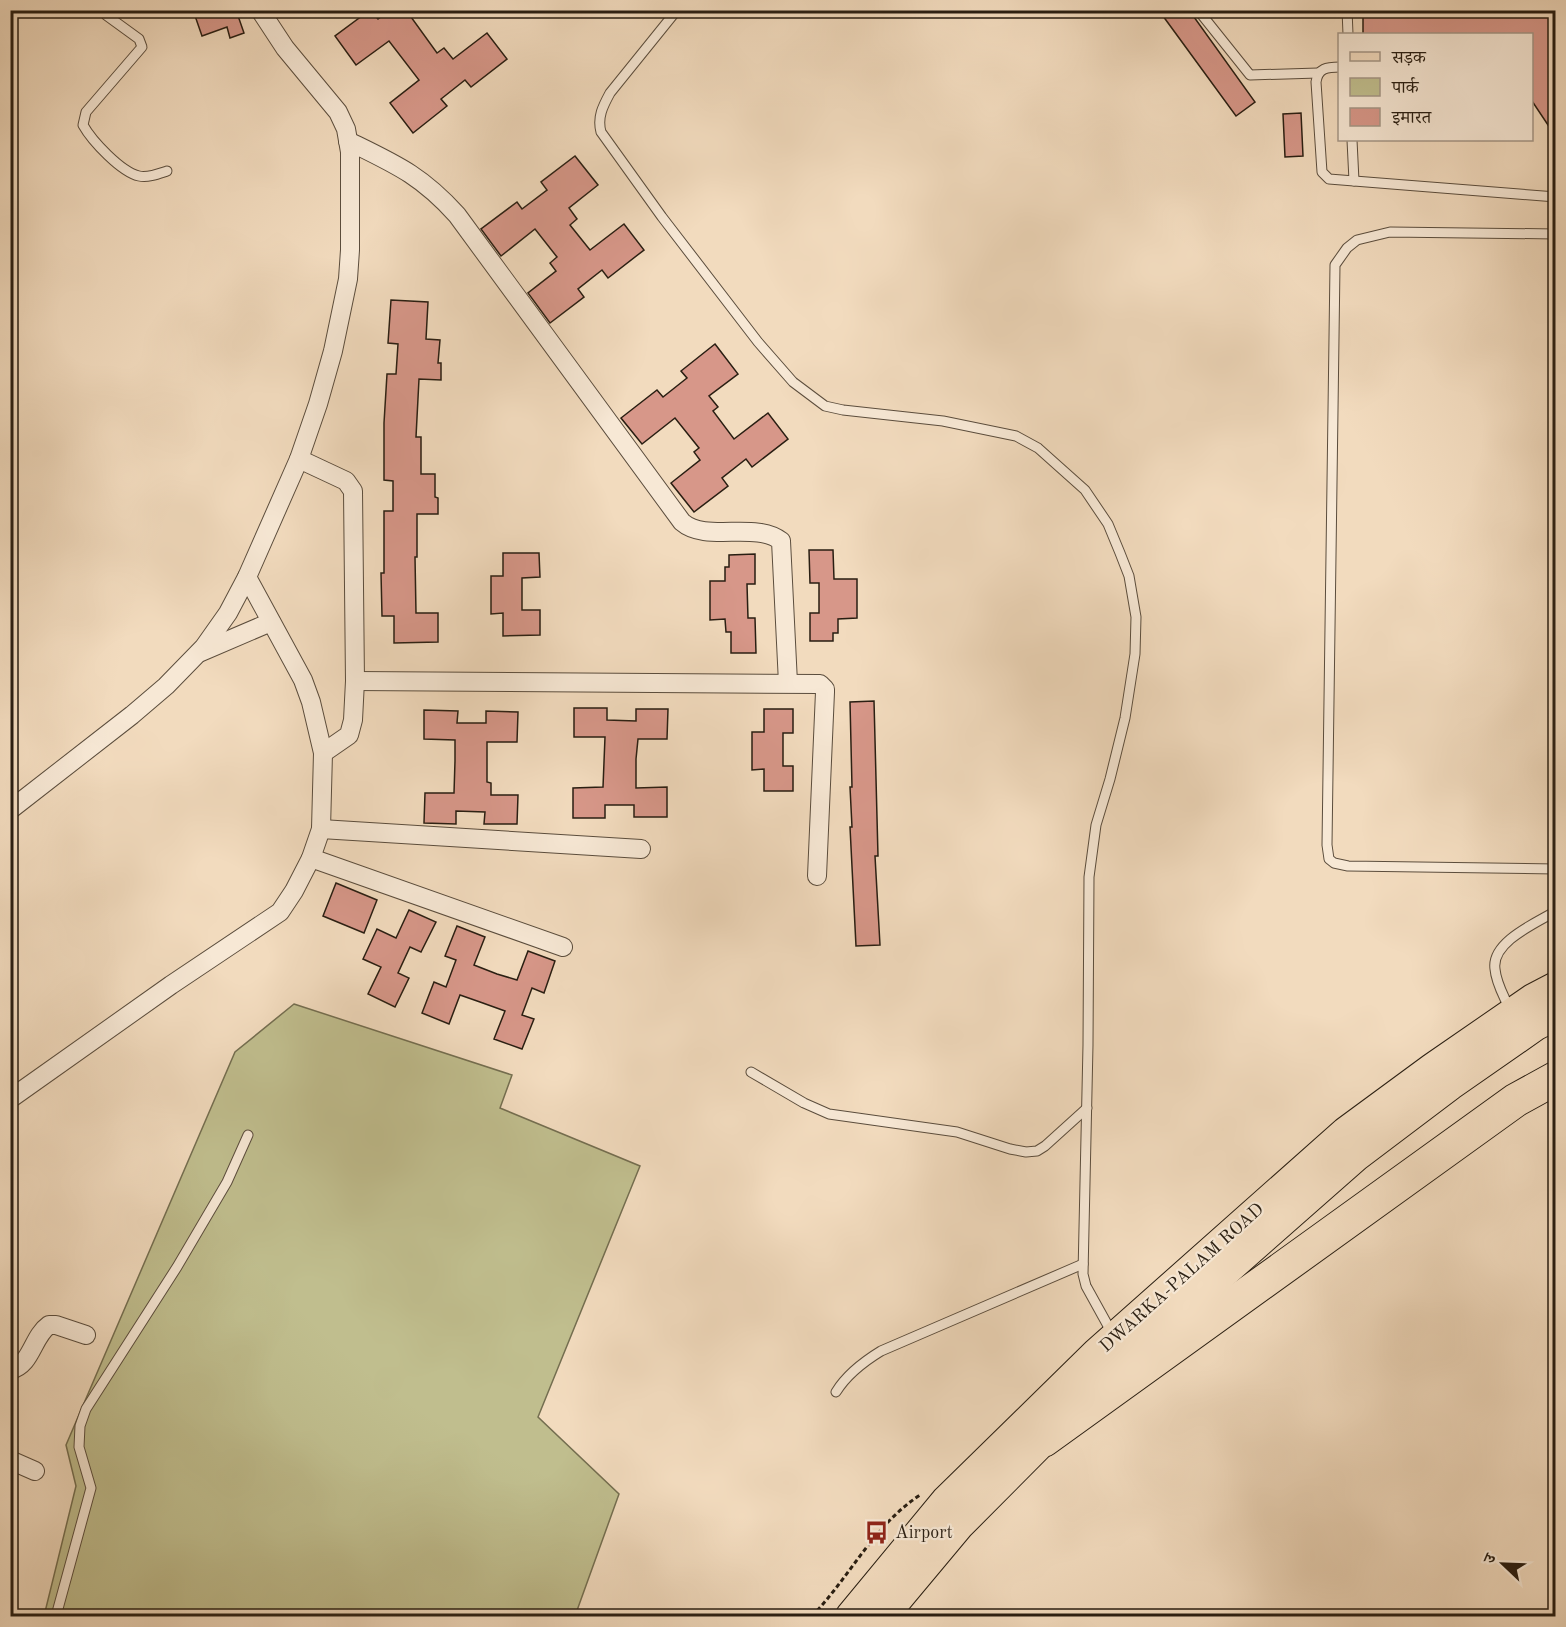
<svg xmlns="http://www.w3.org/2000/svg" width="1566" height="1627" font-family="'Old Standard TT','Noto Serif Devanagari',serif">
<style>
.green{fill:#c0be8e;stroke:#746e50;stroke-width:1.5}
.building{fill:#d79789;stroke:#291e12;stroke-width:1.5}
.lines{fill:none;stroke-linecap:round;stroke-linejoin:round}
.service-casing{stroke:#5b4d3d;stroke-width:11}
.minor-casing{stroke:#5b4d3d;stroke-width:20}
.primary-casing{stroke:#291e12;stroke-width:32}
.motorway-casing{stroke:#291e12;stroke-width:35}
.path{stroke:#291e12;stroke-width:3;stroke-dasharray:4.5 3;stroke-linecap:butt}
.service{stroke:#f7e8d5;stroke-width:9}
.minor{stroke:#f7e8d5;stroke-width:18}
.primary{stroke:#f2dbbe;stroke-width:30}
.motorway{stroke:#f2dbbe;stroke-width:33}
.labels{text-anchor:middle;dominant-baseline:central;stroke-width:4.5;stroke-linejoin:round;paint-order:stroke}
.street-label{font-size:18px;fill:#291e12;stroke:#f7e8d5}
.poi-label{font-size:18px;fill:#291e12;stroke:#f7e8d5;text-anchor:start}
</style>
<rect width="100%" height="100%" fill="#f2dbbe"/>
<filter id="stains"><feTurbulence type="fractalNoise" baseFrequency=".00333" numOctaves="4"/><feColorMatrix values="0 0 0 0 .2 0 0 0 0 .09 0 0 0 0 .02 0 0 0 .5 -.17"/></filter>
<radialGradient id="worn" r=".72"><stop offset=".6" stop-color="#630" stop-opacity="0"/><stop offset="1" stop-color="#630" stop-opacity=".3"/></radialGradient>
<polygon class="green" points="294,1004 512,1075 500,1108 640,1166 538,1417 619,1494 575,1616 44,1616 76,1486 66,1445 235,1052"/>
<g class="building">
<polygon points="193,10 236,10 244,33 230,38 227,27 202,36"/>
<polygon points="370,10 378,19 390,10 406,10 437,53 444,48 453,59 487,33 507,59 471,87 465,80 441,99 447,106 413,133 390,103 419,80 389,41 356,65 335,36"/>
<polygon points="1170,10 1189,10 1255,102 1236,116 1163,16"/>
<polygon points="1419,10 1556,10 1556,137 1532,101 1532,34 1363,34 1363,15"/>
<polygon points="1301,113 1303,156 1285,157 1283,114"/>
<polygon points="575,156 598,185 569,208 577,219 570,225 590,250 624,224 644,250 608,278 602,270 578,289 584,297 550,323 528,293 556,271 550,263 557,257 535,229 501,256 481,229 517,202 522,209 547,190 541,182"/>
<polygon points="391,300 428,302 426,339 440,340 438,363 441,363 441,380 419,379 416,437 421,437 421,474 435,474 435,497 438,498 438,514 417,514 417,557 415,557 416,613 438,613 438,642 394,643 394,616 382,616 381,573 384,573 384,511 393,511 393,481 384,480 384,423 387,374 396,374 398,344 388,343"/>
<polygon points="715,344 738,374 709,396 718,407 713,411 734,439 768,413 788,439 752,467 746,459 722,478 728,486 694,512 671,483 700,460 694,452 699,448 675,418 642,444 621,418 657,390 663,397 687,378 681,371"/>
<polygon points="809,550 833,550 834,579 857,579 857,618 838,619 838,633 833,633 833,641 810,641 810,613 819,613 819,583 810,583"/>
<polygon points="503,553 539,553 540,577 522,578 522,610 540,610 540,635 503,636 503,613 491,614 491,576 503,576"/>
<polygon points="755,554 755,584 747,584 748,618 755,618 756,653 731,653 731,632 726,632 725,619 710,620 710,581 725,581 725,567 729,567 729,555"/>
<polygon points="874,701 878,856 875,856 880,945 856,946 850,827 852,827 850,787 852,787 850,702"/>
<polygon points="574,708 607,708 607,720 636,721 636,709 668,709 667,739 638,739 636,759 636,788 667,787 667,817 634,817 634,805 605,805 605,818 573,818 573,788 603,787 605,737 574,737"/>
<polygon points="764,709 793,709 793,733 783,733 783,766 793,766 793,791 764,791 764,769 752,770 752,732 764,732"/>
<polygon points="424,710 458,711 457,723 486,723 486,711 518,712 517,742 487,742 487,782 491,783 491,795 518,795 517,824 484,824 485,812 456,811 456,824 424,823 425,793 454,793 455,761 455,740 424,739"/>
<polygon points="336,883 377,900 364,933 323,916"/>
<polygon points="409,910 436,922 421,952 410,947 398,973 409,978 395,1007 368,994 381,967 363,959 377,929 396,938"/>
<polygon points="457,926 485,937 474,965 497,974 517,980 528,951 555,961 544,993 532,988 522,1015 534,1019 522,1049 494,1039 505,1011 480,1002 460,995 449,1024 422,1013 434,982 446,987 456,960 445,956"/>
</g>
<g class="lines">
<defs>
<g id="service">
<path d="M104 10 106 15 139 39 142 47 86 112 83 125C92 141 121 172 139 176 148 178 158 174 167 171"/>
<path d="M677 10 610 93C603 106 597 117 601 132L662 217 758 342 793 382 825 406 843 410 943 421 1016 436 1038 448 1085 490 1108 524 1120 553 1129 576 1136 617 1135 654 1125 718 1110 779 1096 825 1089 877 1088 1045 1083 1274 1086 1286 1112 1333"/>
<polyline points="1198,10 1250,75 1318,73"/>
<polyline points="1347,10 1348,34"/>
<path d="M1340 67C1327 67 1318 68 1316 82L1322 172 1329 179 1556 197"/>
<polyline points="1352,140 1354,181"/>
<polyline points="1556,234 1390,232 1357,240 1347,248 1335,265 1327,845 1329,859 1334,863 1348,866 1556,869"/>
<path d="M1509 1008C1504 996 1496 983 1495 969 1491 942 1536 923 1556 911"/>
<polyline points="751,1072 804,1103 829,1114 957,1132 1010,1149 1026,1152 1037,1151 1045,1146 1087,1108"/>
<path d="M836 1392C847 1374 863 1362 881 1351L1083 1264"/>
<polyline points="56,1616 91,1488 79,1447 80,1426 86,1409 177,1267 227,1182 248,1135"/>
</g>
<g id="minor">
<path d="M348 141C395 164 421 175 457 215L682 522C706 543 755 521 781 541L788 683"/>
<polyline points="299,459 346,481 353,491 355,681 353,720 349,735 323,753"/>
<polyline points="201,652 271,622"/>
<polyline points="355,681 820,684 825,689 825,692 817,876"/>
<polyline points="10,810 132,715 166,686 204,647 228,613 247,577 299,459 318,404 333,351 348,279 350,250 350,152 346,129 338,112 285,48 260,10"/>
<polyline points="321,829 641,849"/>
<polyline points="311,858 563,947"/>
<polyline points="10,1099 171,985 280,912 294,891 311,858 321,829 323,753 311,702 303,680 247,577"/>
<path d="M10 1370C32 1365 32 1337 49 1325H56L86 1335"/>
<polyline points="10,1460 35,1471"/>
</g>
<g id="primary">
<polyline points="851,1616 946,1501 1097,1353 1346,1132 1433,1068 1533,999 1556,987"/>
<polyline points="883,1616 959,1525 1112,1371 1356,1156 1450,1085 1536,1025 1556,1015"/>
</g>
<polyline id="motorway" points="1044,1440 1516,1100 1556,1078"/>
</defs>
<use href="#service" class="service-casing"/>
<use href="#minor" class="minor-casing"/>
<use href="#primary" class="primary-casing"/>
<use href="#motorway" class="motorway-casing"/>
<path class="path" d="M812 1616C850 1577 873 1526 920 1495"/>
<use href="#service" class="service"/>
<use href="#minor" class="minor"/>
<use href="#primary" class="primary"/>
<use href="#motorway" class="motorway"/>
</g>
<defs>
<symbol id="bus-bare" viewBox="-9 -9 18 18"><path d="M-5-6H5V4H4V6H2V4H-2V6H-4V4H-5ZM-3.5-4V0h7V-4ZM-3.5 1.2v1.5H-2V1.2ZM2 1.2v1.5H3.5V1.2Z" fill="#8f2418" stroke="#f7e8d5" stroke-width="2.5" paint-order="stroke"/></symbol>
</defs>
<g fill-rule="evenodd">
<use href="#bus-bare" x="860" y="1516" width="33" height="33"/>
</g>
<g class="labels">
<g class="street-label">
<text transform="translate(1182 1278) rotate(-42)">DWARKA-PALAM ROAD</text>
</g>
<g class="poi-label">
<text x="895" y="1533">Airport</text>
</g>
</g>
<rect width="1566" height="1627" fill="none" stroke="#f2dbbe" stroke-width="36"/>
<rect x="12" y="12" width="1542" height="1603" fill="none" stroke="#291e12" stroke-width="3"/>
<rect x="18" y="18" width="1530" height="1591" fill="none" stroke="#291e12" stroke-width="1.5"/>
<rect x="1338" y="33" width="195" height="108" fill="#f7e8d5" stroke="#a59787" stroke-width="1.5"/>
<rect x="1350" y="52" width="30" height="9" fill="#f2dbbe" stroke="#a59787" stroke-width="1.5"/>
<text x="1392" y="63" font-size="18" fill="#291e12">सड़क</text>
<rect x="1350" y="78" width="30" height="18" fill="#c0be8e" stroke="#a59787" stroke-width="1.5"/>
<text x="1392" y="93" font-size="18" fill="#291e12">पार्क</text>
<rect x="1350" y="108" width="30" height="18" fill="#d79789" stroke="#a59787" stroke-width="1.5"/>
<text x="1392" y="123" font-size="18" fill="#291e12">इमारत</text>
<g transform="translate(1503 1564) rotate(293)" stroke="#f7e8d5" stroke-width="4.5" paint-order="stroke">
<path d="M0-4.5L10 22L0 15L-10 22Z" fill="#291e12"/>
<text y="-9" font-size="16" font-weight="bold" text-anchor="middle" fill="#291e12">उ</text>
</g>
<rect width="100%" height="100%" filter="url(#stains)"/>
<rect width="100%" height="100%" fill="url(#worn)"/>
</svg>
